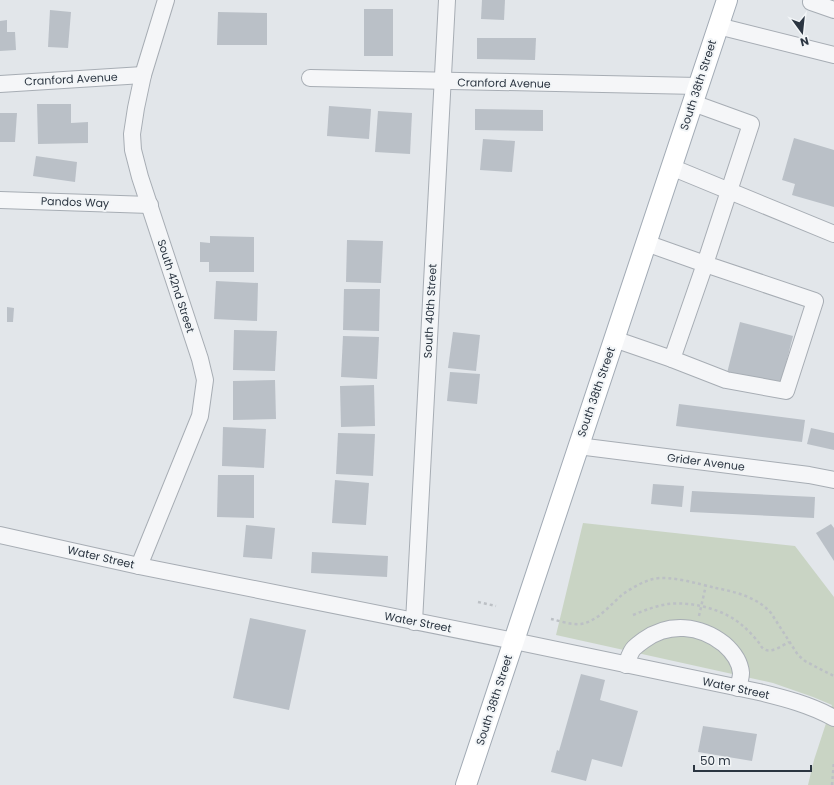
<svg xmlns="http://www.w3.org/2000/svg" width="834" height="785" font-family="Poppins,sans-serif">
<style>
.green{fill:#c9d4c4}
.building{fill:#bac0c7}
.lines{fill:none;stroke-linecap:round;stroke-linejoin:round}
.minor-casing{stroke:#a7adb4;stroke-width:18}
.major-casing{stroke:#a2abb5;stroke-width:22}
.path{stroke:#bcc0c5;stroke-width:2.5;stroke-dasharray:3 3;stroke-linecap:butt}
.minor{stroke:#f5f6f8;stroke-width:16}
.major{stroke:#fff;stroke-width:20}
.labels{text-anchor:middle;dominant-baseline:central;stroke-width:4;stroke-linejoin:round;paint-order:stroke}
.street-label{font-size:11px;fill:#2b3541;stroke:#f2f5f7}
</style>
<rect width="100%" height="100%" fill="#e2e6ea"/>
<polygon class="green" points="583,523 795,546 834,597 834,785 808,785 814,760 832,705 813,697 773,683 556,635"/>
<g class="building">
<polygon points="482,0 505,0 504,20 481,19"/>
<rect x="364" y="9" width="29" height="47"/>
<polygon points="50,10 71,12 68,48 48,47"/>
<polygon points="218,12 267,13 267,45 217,45"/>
<polygon points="7,20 7,32 15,32 16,50 0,51 0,21"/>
<polygon points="477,38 536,38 535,60 477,59"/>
<polygon points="37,104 71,104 71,123 88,122 88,143 38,144"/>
<polygon points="329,106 371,109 369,139 327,136"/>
<polygon points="475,109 543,110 543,131 475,130"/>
<polygon points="378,111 412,113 410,154 375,152"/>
<polygon points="0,113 17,113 15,142 0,142"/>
<polygon points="794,138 834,150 834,207 792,195 795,184 782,180"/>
<polygon points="483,139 515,141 512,172 480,170"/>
<polygon points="36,156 77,162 75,182 33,176"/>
<polygon points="210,236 254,237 254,272 209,272 209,262 200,262 200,242 210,243"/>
<polygon points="347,240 383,241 381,283 346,282"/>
<polygon points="216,281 258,283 257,321 214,319"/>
<polygon points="344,289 380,289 379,331 343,330"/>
<polygon points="7,307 14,308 13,322 7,322"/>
<polygon points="740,322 793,336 779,391 726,377"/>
<polygon points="234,330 277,331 275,371 233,370"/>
<polygon points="453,332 480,335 476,371 448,368"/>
<polygon points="343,336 379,337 377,379 341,377"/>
<polygon points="450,372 480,374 477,404 447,401"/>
<polygon points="275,380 276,419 233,420 233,381"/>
<polygon points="374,385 375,426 341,427 340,386"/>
<polygon points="679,404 805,420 802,442 676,426"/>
<polygon points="223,427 266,429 264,468 222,466"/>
<polygon points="811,428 834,433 834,450 807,444"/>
<polygon points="338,433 375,434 373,476 336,474"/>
<polygon points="218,475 254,475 254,518 217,517"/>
<polygon points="335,480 369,483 366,525 332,523"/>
<polygon points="653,484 684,486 682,507 651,504"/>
<polygon points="692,491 815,497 814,518 690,512"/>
<polygon points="831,524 834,528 834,561 816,533"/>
<polygon points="246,525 275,528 272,559 243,557"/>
<polygon points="312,552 388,556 387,577 311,573"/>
<polygon points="250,618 306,630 289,710 233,698"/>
<polygon points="581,674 605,680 600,700 638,711 622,767 592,759 586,781 551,772 557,750 559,751"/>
<polygon points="703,726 757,734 752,761 698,752"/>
</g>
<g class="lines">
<defs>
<g id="minor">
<polyline points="811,2 834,10"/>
<polyline points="718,26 834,55"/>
<polyline points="310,78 698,86"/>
<polyline points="0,84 143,75"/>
<polyline points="671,167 834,234"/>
<polyline points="0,200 150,205"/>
<polyline points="614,339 672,359 705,264 646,243"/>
<polyline points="672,359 726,380 786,391 815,301 705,264 751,124 693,103"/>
<polyline points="578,446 809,475 834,480"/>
<path d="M0 535 139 566 514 641 759 692C784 698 811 705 834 718"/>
<polyline points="139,566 200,416 205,380 200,359 140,177 133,150 132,134 136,108 143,75 166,0"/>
<polyline points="414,622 447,0"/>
<path d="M626 665C628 660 630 652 634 648 637 645 640 643 644 640 669 622 700 625 724 644 732 651 740 661 741 673 741 678 739 683 738 688"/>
</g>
<polyline id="major" points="466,785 727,0"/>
</defs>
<use href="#minor" class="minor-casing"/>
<use href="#major" class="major-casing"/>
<g class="path">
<polyline points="478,602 496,606"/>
<path d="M633 615C645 610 656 606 668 604 692 601 726 610 743 626 749 631 755 638 760 644 761 646 762 648 764 649 771 654 783 645 789 642"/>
<polyline points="699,616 706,585"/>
<path d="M551 619C560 621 571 625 581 624 598 621 610 605 623 594 632 588 642 582 653 579 671 575 698 584 716 588 736 592 757 597 771 613L798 655 805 661 818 668 834 676"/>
<polyline points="832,785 834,761"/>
</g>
<use href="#minor" class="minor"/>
<use href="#major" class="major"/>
</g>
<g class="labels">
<g class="street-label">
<text transform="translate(71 79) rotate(-3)">Cranford Avenue</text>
<text transform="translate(504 83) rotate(1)">Cranford Avenue</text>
<text transform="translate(698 85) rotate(-72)">South 38th Street</text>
<text transform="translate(75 202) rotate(2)">Pandos Way</text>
<text transform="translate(176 286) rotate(72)">South 42nd Street</text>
<text transform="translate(430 311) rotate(-87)">South 40th Street</text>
<text transform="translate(596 392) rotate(-71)">South 38th Street</text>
<text transform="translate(706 462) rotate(7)">Grider Avenue</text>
<text transform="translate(101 557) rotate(13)">Water Street</text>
<text transform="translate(418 622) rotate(11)">Water Street</text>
<text transform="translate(736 688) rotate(12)">Water Street</text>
<text transform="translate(494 700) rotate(-72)">South 38th Street</text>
</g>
</g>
<g transform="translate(802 32) rotate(165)" stroke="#f2f5f7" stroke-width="3" paint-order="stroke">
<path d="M0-3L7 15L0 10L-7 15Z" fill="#2b3541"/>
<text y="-6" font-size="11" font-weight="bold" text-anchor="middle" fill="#2b3541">N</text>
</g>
<path d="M694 765v6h117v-6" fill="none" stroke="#2b3541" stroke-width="2"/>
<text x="700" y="765" font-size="12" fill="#2b3541" stroke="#f2f5f7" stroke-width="3" paint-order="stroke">50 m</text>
</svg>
